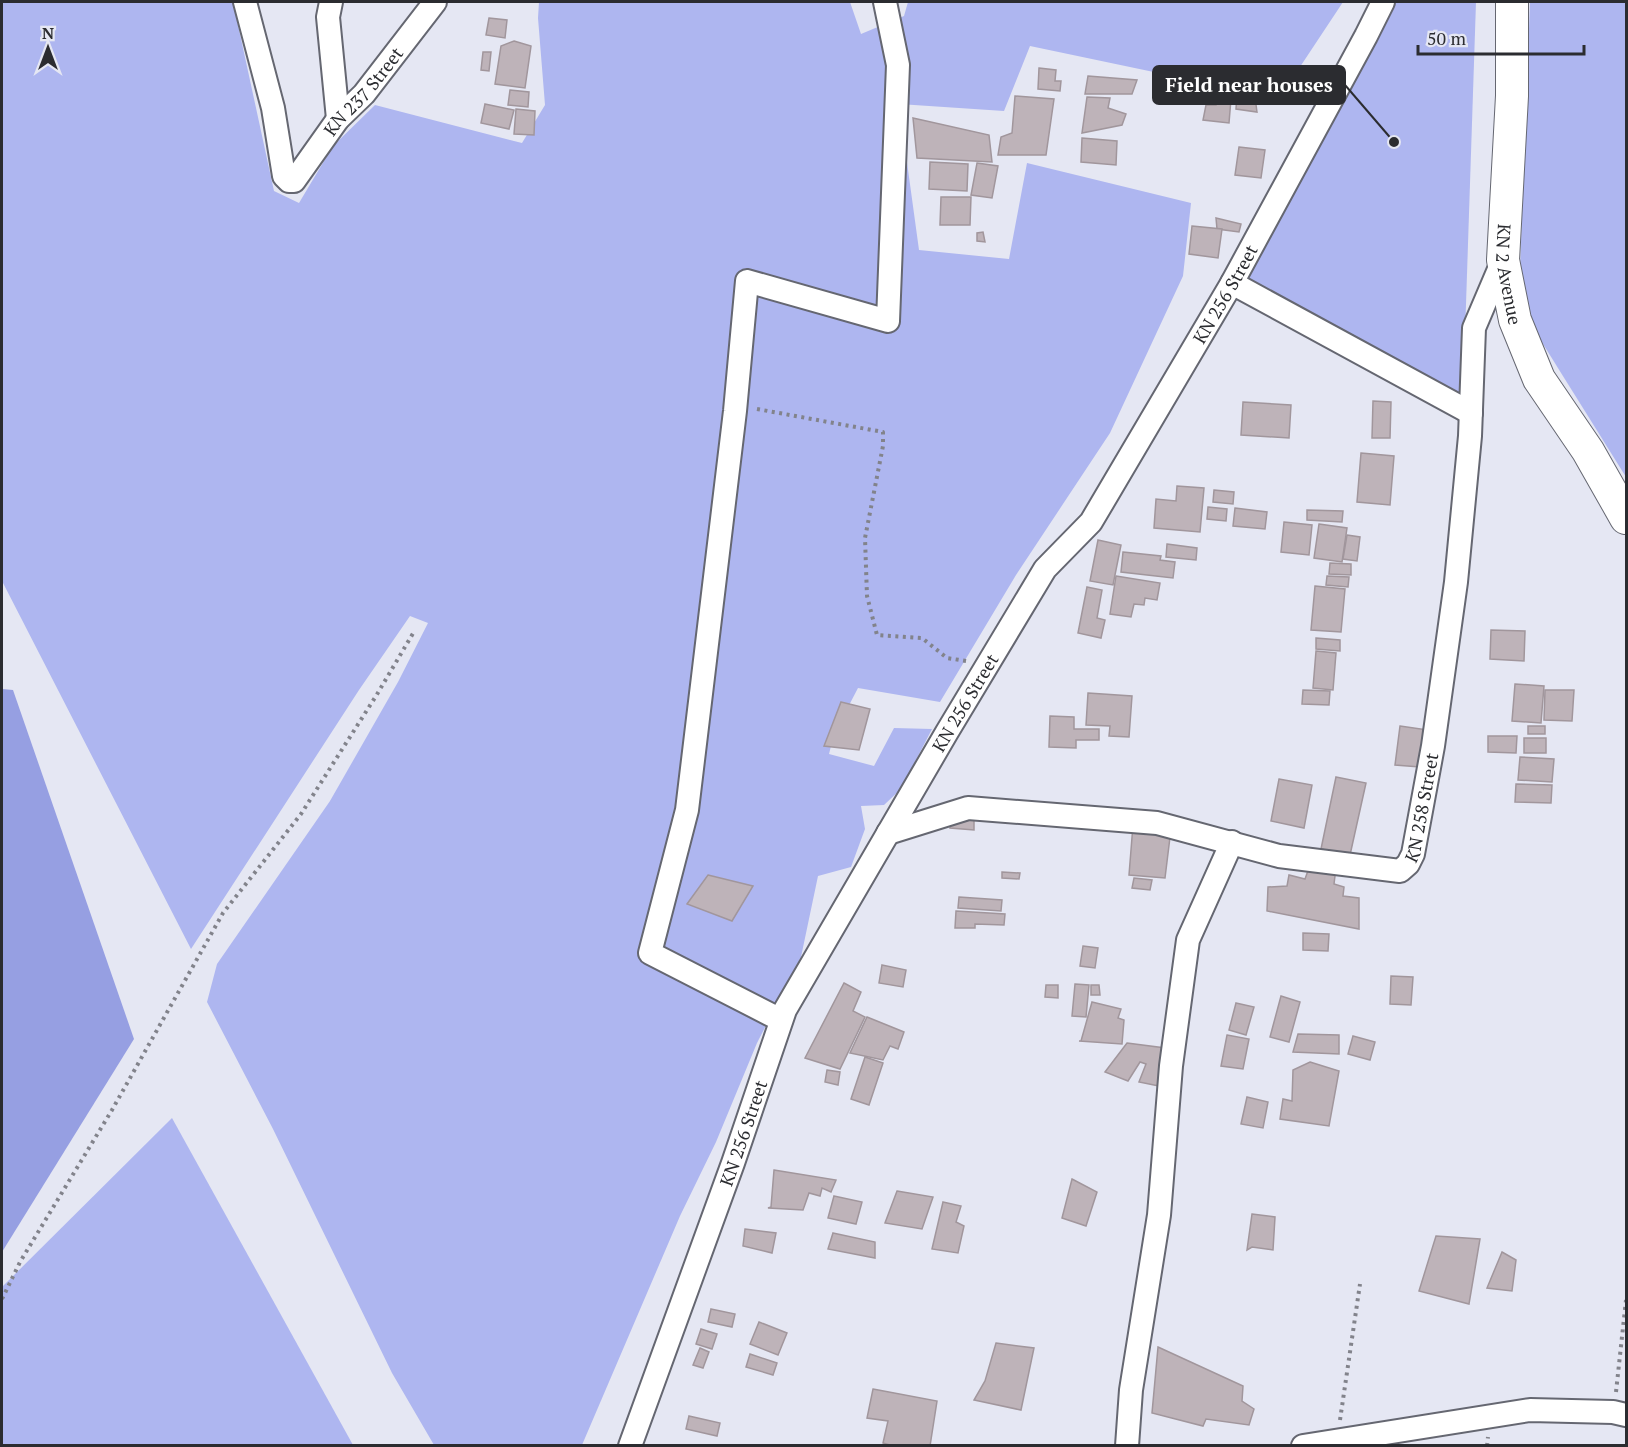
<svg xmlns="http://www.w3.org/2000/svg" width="1628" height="1447" font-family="'PT Serif',serif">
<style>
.green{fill:#aeb6f0}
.forest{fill:#969fe2}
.building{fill:#beb3b9;stroke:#a1969c;stroke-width:1.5}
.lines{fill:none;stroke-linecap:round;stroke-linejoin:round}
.street-casing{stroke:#656771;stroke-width:26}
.secondary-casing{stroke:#656771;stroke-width:34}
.path{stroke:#82838b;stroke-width:4;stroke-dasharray:3 4.5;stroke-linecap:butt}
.street{stroke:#fff;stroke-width:22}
.secondary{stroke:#fff;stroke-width:32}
.labels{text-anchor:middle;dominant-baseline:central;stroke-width:4.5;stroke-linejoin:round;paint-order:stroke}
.street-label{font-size:18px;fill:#2b2c30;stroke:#e5e7f3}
.leader{fill:none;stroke:#2b2c30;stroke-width:2}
.callout-dot{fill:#2b2c30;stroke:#e5e7f3;stroke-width:2}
.callout{fill:#2b2c30;stroke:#2b2c30;stroke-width:2}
.callout-label{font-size:20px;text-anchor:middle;font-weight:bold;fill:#fff}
</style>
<rect width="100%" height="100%" fill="#e5e7f3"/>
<g class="green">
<polygon points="2,2 233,2 274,191 299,203 333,146 375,105 522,143 545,105 538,18 539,2 850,2 861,34 904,16 908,2 1343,2 1290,82 1187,79 1030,46 1004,111 899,104 919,250 1009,259 1027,163 1191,203 1183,276 1110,433 1016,575 940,702 858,688 834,734 829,754 874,766 894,728 932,729 901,789 884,805 861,806 865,829 851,867 818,876 801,957 757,1043 716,1142 680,1216 582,1445 434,1445 392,1373 273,1129 207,1002 217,964 330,801 398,682 428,623 410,616 359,690 191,949 2,581"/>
<polygon points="1388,2 1476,2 1463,395 1244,283"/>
<polygon points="1530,2 1626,2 1626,477 1533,328 1520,269"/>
<polygon points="172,1118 353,1445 2,1445 2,1287"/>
</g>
<polygon class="forest" points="2,689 13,690 134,1039 2,1252"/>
<g class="building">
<polygon points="489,18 507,20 505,38 486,35"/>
<polygon points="514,41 531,46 525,88 495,84 501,46"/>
<polygon points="483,52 491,52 489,71 481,70"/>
<polygon points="1039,68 1056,70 1055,81 1061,81 1060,91 1038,89"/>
<polygon points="1088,76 1137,80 1132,94 1085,94"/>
<polygon points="510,90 529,92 528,107 508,105"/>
<polygon points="1237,93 1255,97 1257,112 1236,109"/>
<polygon points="1015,96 1054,99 1046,155 998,155 1001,137 1012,133"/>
<polygon points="1087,97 1110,98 1108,108 1126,114 1122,125 1082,133"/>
<polygon points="1216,97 1231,99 1229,123 1203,120 1206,105 1216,105"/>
<polygon points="485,104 514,110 509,129 481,123"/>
<polygon points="516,109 535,111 534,135 514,134"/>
<polygon points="913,118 989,135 992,162 917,158"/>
<polygon points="1082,138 1117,141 1116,165 1081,162"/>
<polygon points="1239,147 1265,150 1261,178 1235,175"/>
<polygon points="930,162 968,164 967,191 929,189"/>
<polygon points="977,163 998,166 992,198 971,195"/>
<polygon points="941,197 971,197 970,225 940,225"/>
<polygon points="1216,218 1241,224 1239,232 1217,229"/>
<polygon points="1192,226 1222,229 1218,258 1189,254"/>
<polygon points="983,232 985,242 977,241 977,233"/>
<polygon points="1373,401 1391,402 1390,438 1372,438"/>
<polygon points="1243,402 1291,405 1289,438 1241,435"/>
<polygon points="1361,453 1394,456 1390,505 1357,502"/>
<polygon points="1177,486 1204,488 1200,532 1154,528 1156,499 1176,501"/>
<polygon points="1214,490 1234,492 1233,504 1213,502"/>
<polygon points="1208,507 1227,509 1226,521 1207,519"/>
<polygon points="1235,508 1267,512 1265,529 1233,526"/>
<polygon points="1307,510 1343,511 1342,522 1307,520"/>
<polygon points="1284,522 1312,525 1309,555 1281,552"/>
<polygon points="1319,524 1347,528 1342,562 1314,558"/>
<polygon points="1347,535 1360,537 1357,561 1343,559"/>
<polygon points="1098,540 1121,545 1113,585 1090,581"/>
<polygon points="1167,544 1197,548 1196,560 1166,557"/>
<polygon points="1123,552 1161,556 1160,560 1175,562 1173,578 1121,572"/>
<polygon points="1330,563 1351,564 1351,575 1329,574"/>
<polygon points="1116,576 1160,583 1157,600 1145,598 1144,605 1134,604 1131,617 1110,614"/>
<polygon points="1327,576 1349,577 1348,587 1326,585"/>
<polygon points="1315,586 1345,589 1341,632 1311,630"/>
<polygon points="1087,587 1102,590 1097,618 1105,620 1101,638 1078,633"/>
<polygon points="1491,630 1525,631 1524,661 1490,659"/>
<polygon points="1316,638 1340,640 1340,651 1316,649"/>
<polygon points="1316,651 1336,653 1333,690 1313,688"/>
<polygon points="1515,684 1544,686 1541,723 1512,721"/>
<polygon points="1303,690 1330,691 1329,705 1302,704"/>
<polygon points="1545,690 1574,690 1572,721 1544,720"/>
<polygon points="1088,693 1132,696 1129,737 1109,736 1110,726 1086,725"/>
<polygon points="841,702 870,709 859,750 824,746"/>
<polygon points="1050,716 1074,717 1074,729 1099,729 1099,740 1076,740 1076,748 1049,747"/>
<polygon points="1400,726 1435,731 1420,767 1395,765"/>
<rect x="1528" y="726" width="17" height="8"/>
<polygon points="1488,736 1517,736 1516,753 1488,752"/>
<rect x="1524" y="738" width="22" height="15"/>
<polygon points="1520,757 1554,759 1552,782 1518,780"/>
<polygon points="1336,777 1366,783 1350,855 1321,849"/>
<polygon points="1279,779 1312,785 1304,828 1271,821"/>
<polygon points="1516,784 1552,785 1551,803 1515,802"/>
<polygon points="951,818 974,819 974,830 950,828"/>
<polygon points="1133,825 1171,829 1165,878 1129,875"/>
<polygon points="1310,865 1336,868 1334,884 1344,887 1343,896 1359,898 1359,929 1267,911 1268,887 1287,886 1289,875 1305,879"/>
<polygon points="1002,872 1020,873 1019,879 1002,878"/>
<polygon points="708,875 753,886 732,921 687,904"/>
<polygon points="1134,878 1152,880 1150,890 1132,888"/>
<polygon points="959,897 1002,900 1001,911 958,908"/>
<polygon points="956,911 1005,914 1004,925 975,924 975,928 955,928"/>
<polygon points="1303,933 1329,934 1328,951 1303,950"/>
<polygon points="1083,946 1098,948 1095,968 1080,966"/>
<polygon points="882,965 906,970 903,987 879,983"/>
<polygon points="1391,976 1413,977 1411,1005 1390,1004"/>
<polygon points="844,983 861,992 853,1011 865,1017 840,1069 805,1058"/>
<polygon points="1075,984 1089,985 1086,1017 1072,1016"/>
<polygon points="1046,985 1058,985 1058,998 1045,997"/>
<polygon points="1091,985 1099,985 1100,995 1091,995"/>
<polygon points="1281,996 1300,1002 1289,1042 1270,1037"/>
<polygon points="1092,1002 1121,1009 1118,1018 1124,1020 1122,1044 1079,1041 1081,1041"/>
<polygon points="1236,1003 1254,1007 1246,1035 1229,1030"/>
<polygon points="867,1017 904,1032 898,1049 890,1046 883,1060 850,1053"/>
<polygon points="1298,1034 1339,1035 1339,1054 1293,1052"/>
<polygon points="1227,1035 1249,1039 1243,1069 1221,1066"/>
<polygon points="1353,1036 1375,1042 1370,1060 1348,1054"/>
<polygon points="1127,1043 1173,1049 1169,1088 1139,1082 1146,1064 1140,1062 1128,1081 1105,1072"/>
<polygon points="865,1057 883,1063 869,1105 851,1099"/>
<polygon points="1310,1062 1339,1071 1329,1126 1280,1119 1283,1099 1292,1101 1293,1070"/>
<polygon points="827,1070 840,1072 838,1085 825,1082"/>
<polygon points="1247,1097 1268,1102 1263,1128 1241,1124"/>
<polygon points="774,1170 836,1180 831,1192 822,1188 820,1196 809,1193 803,1210 768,1208 771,1207"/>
<polygon points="1072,1179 1097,1192 1086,1226 1062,1218"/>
<polygon points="897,1191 933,1197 922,1229 885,1223"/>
<polygon points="834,1196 862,1202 856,1224 828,1218"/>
<polygon points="943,1202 961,1206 956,1222 964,1226 958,1253 932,1249"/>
<polygon points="1252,1214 1275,1217 1273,1250 1252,1247 1247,1250"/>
<polygon points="745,1229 776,1233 772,1253 743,1246"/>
<polygon points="833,1233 875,1242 875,1258 828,1249"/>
<polygon points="1436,1236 1480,1239 1469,1304 1419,1291"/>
<polygon points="1502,1252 1516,1260 1512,1291 1487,1288"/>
<polygon points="711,1309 735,1314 732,1327 708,1322"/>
<polygon points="759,1322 787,1333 778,1355 750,1344"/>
<polygon points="701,1329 717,1334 712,1349 696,1344"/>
<polygon points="996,1343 1034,1348 1021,1410 974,1400 985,1381"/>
<polygon points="1158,1347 1243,1386 1242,1401 1254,1409 1249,1425 1206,1419 1203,1426 1152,1413"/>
<polygon points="700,1348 709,1352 703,1368 693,1365"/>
<polygon points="750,1354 777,1363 773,1375 746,1367"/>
<polygon points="873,1389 937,1401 930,1446 893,1446 883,1443 888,1421 867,1418"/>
<polygon points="689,1416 720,1423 717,1436 686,1429"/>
</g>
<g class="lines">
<defs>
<g id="street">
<path id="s1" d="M245 2 273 108 284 176 289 181H294L338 119 364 94 435 2"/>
<polyline points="331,2 328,17 338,119"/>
<polyline points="1232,283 1471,413"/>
<path id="s2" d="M888 833 968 808 1157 823 1279 856 1400 871 1408 864 1413 854 1433 746 1456 582 1470 436 1474 328 1503 260"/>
<polyline points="781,1020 650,953 687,810 735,411 747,281 888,321 898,65 885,2"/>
<path id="s3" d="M630 1446 733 1163 785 1010 947 732 1045 569 1091 522 1232 283 1366 36 1383 2"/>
<polyline points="1127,1446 1131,1390 1159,1215 1171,1066 1188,940 1232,842"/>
<polyline points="1303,1446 1530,1410 1613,1412 1626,1415"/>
</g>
<g id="secondary">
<path id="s4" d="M1512 2V96L1503 260 1515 320 1539 379 1588 451 1626 518"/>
</g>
</defs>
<use href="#street" class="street-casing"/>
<use href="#secondary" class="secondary-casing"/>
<g class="path">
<polyline points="757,409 883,432 883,446 865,538 867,596 877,635 922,638 947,658 966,661"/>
<polyline points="2,1299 20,1262 112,1110 223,913 301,814 376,696 415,630"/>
<polyline points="1616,1392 1626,1300"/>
<polyline points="1340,1420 1360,1284"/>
<polyline points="1487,1446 1488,1437"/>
</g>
<use href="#street" class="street"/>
<use href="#secondary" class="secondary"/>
</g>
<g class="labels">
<g class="street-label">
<text stroke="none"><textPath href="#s1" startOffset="304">KN 237 Street</textPath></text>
<text stroke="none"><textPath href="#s4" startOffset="273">KN 2 Avenue</textPath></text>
<text stroke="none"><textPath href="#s3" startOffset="1305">KN 256 Street</textPath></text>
<text stroke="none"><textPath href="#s3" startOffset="819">KN 256 Street</textPath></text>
<text stroke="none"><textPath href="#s2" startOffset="591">KN 258 Street</textPath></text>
<text stroke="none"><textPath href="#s3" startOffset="333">KN 256 Street</textPath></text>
</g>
</g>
<path class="leader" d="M1394 142L1345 85"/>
<circle class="callout-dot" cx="1394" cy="142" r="6"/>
<rect class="callout" x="1153" y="66" width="192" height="38" rx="6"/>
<g class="callout-label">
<text x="1249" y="92">Field near houses</text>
</g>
<rect width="1628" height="1447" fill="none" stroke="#2b2c30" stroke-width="6"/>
<g transform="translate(48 48)" stroke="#e5e7f3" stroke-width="4.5" paint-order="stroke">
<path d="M0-4.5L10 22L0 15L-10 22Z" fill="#2b2c30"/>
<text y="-9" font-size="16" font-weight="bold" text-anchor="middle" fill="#2b2c30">N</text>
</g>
<path d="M1418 45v9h166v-9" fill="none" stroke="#2b2c30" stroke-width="3"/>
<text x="1427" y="45" font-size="18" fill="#2b2c30" stroke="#e5e7f3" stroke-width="4.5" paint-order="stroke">50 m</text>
</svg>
